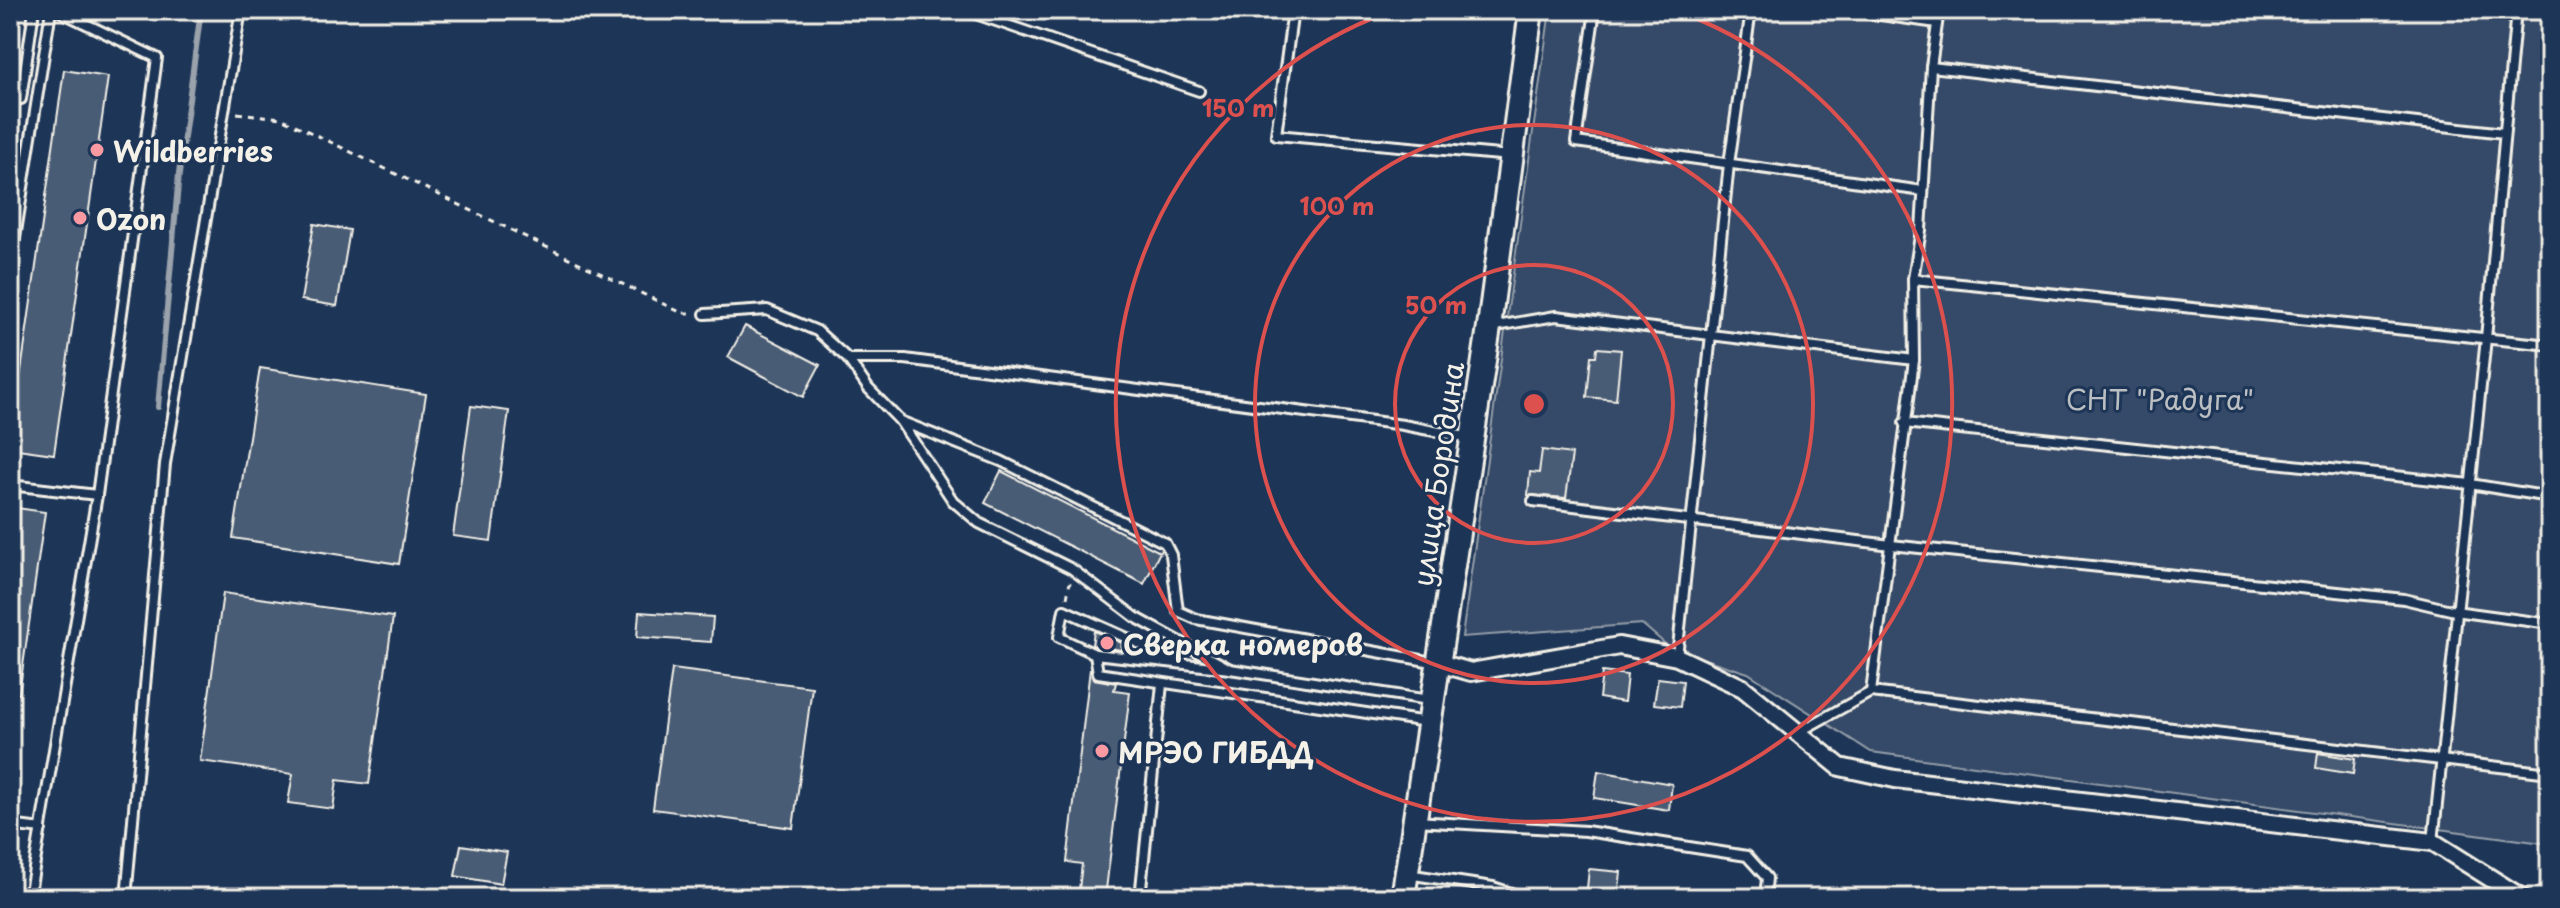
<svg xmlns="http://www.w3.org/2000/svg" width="2560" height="908" font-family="'Playpen Sans',sans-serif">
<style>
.green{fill:#354a67;stroke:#949ea8;stroke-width:2}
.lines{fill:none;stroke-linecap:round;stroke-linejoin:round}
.stream{stroke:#9aa2ab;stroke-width:6}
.building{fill:#485b74;stroke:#f4f1e8;stroke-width:2}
.lane-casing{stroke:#f4f1e8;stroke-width:14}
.street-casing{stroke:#f4f1e8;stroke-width:22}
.secondary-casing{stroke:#f4f1e8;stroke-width:28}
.path{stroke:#f4f1e8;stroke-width:3;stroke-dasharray:6 6;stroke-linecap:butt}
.lane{stroke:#1d3557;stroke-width:8}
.street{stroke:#1d3557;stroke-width:16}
.secondary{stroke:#1d3557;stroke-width:22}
.ring{fill:none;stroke:#dc504e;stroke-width:4}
.poi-dot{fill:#ff9aa2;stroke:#1d3557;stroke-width:3}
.labels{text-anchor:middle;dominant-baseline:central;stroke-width:6;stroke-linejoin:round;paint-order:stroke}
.poi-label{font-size:28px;font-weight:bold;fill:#f4f1e8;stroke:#1d3557;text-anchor:start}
.park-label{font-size:28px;fill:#bbbfc1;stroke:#1d3557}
.street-label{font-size:28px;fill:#f4f1e8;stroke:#1d3557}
.centre{fill:#dc504e;stroke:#1d3557;stroke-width:4}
.ring-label{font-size:24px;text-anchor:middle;font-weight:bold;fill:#dc504e;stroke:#1d3557;stroke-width:6;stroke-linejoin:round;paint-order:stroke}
</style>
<rect width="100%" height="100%" fill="#1d3557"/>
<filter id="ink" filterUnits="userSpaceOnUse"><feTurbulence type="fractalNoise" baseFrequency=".0125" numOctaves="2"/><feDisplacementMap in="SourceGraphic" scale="16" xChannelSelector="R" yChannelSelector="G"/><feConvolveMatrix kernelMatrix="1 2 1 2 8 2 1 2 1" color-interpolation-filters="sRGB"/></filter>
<g filter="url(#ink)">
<polygon class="green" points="1550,10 2550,10 2550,844 1871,752 1748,673 1670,648 1642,624 1462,637"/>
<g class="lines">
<polyline class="stream" points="158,407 179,174 201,10"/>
</g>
<g class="building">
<polygon points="64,70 108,77 54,454 10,448"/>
<polygon points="314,224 350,230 337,306 301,300"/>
<polygon points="745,326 820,365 803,397 728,357"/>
<polygon points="1597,348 1621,350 1616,400 1587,397 1591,356 1596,356"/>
<polygon points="260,368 426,394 399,564 233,538"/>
<polygon points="471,406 509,411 491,541 453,536"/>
<polygon points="1542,450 1572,454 1566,498 1528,495 1530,472 1539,473"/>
<polygon points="1001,471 1160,552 1144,584 985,503"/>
<polygon points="10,507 45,512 19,694 10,693"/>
<polygon points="223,593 393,617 369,784 337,780 333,809 288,803 293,774 200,761"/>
<polygon points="639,612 713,617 711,642 637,637"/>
<polygon points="1094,631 1122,643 1121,650 1092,645"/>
<polygon points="672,669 812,687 793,828 653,809"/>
<polygon points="1090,669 1094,679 1116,683 1114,690 1130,692 1105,898 1078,898 1082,864 1067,862"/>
<polygon points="1602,672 1627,675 1624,702 1599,698"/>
<polygon points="1658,678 1683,681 1680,707 1654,704"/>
<polygon points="2318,753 2355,759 2353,774 2316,768"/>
<polygon points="1598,771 1672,784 1669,810 1594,798"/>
<polygon points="461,845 507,852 501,884 455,876"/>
<polygon points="1589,869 1621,872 1618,898 1586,898"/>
</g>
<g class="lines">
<defs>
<g id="lane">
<polyline points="964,10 1199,91"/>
<polyline points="1293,10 1276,135 1511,156"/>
<polyline points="1595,10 1576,142 1923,191"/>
<polyline points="1845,10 1937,23"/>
<polyline points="1931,67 2504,133"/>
<polyline points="10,102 21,99 34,10"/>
<polyline points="10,270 51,10"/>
<polyline points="1913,279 2550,345"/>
<polyline points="705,314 767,310 817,331 848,359 905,359 1403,425 1471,438"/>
<polyline points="1490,327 1556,316 1914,360"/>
<polyline points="848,359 868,388 900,421"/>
<polyline points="1904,423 2470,484 2550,497"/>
<polyline points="10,485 97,495"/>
<polyline points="1533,501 1891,545 2404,599 2455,611 2550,624"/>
<polyline points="1095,654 1059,637 1064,610 1172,658"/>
<polyline points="1677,657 1729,164 1751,10"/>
<polyline points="1230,669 1135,617 1072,569 979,523 953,501 900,421 1001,461 1165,543 1171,555 1178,611 1196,619 1438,663"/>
<polyline points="1871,692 1914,360 1913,279 1921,230 1931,67 1939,10"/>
<polyline points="1427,722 1098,673 1095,654 1230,669 1429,700"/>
<polyline points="1797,733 1871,692 2550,773"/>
<polyline points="1415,821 1586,831 1747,856 1767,878 1765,898"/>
<polyline points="10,825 41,829"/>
<polyline points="2433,842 2486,338 2516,10"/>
<polyline points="1407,874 1493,887 1526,898"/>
<polyline points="29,898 97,495 157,58 57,10"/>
<polyline points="126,898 165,464 241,10"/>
<polyline points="1140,898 1162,684"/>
</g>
<polyline id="street" points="1439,663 1471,672 1619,646 1677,657 1743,688 1840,767 1895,779 2433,842 2522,898"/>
<polyline id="secondary" points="1403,898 1489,327 1531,10"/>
</defs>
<use href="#lane" class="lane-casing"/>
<use href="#street" class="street-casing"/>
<use href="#secondary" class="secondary-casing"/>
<g class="path">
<polyline points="237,113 281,118 682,313 692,313"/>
<polyline points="1067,598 1070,582"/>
</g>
<use href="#lane" class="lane"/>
<use href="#street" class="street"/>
<use href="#secondary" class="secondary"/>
</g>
</g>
<g class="ring">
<circle cx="1534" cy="404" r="139"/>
<circle cx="1534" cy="404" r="279"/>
<path d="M1677 11A418 418 0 1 1 1391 11"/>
</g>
<g class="poi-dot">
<circle cx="97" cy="150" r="8"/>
<circle cx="80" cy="218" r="8"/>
<circle cx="1107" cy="643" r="8"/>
<circle cx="1102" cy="751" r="8"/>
</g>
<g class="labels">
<g class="poi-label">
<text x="113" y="150">Wildberries</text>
<text x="96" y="218">Ozon</text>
<text x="1123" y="643">Сверка номеров</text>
<text x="1118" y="751">МРЭО ГИБДД</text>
</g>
<g class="park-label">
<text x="2160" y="398">СНТ "Радуга"</text>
</g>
<g class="street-label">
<text transform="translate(1437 474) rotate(-82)">улица Бородина</text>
</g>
</g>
<circle cx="1534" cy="404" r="12" class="centre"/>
<g class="ring-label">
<text x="1238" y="117">150 m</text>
<text x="1337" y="215">100 m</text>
<text x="1436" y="314">50 m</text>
</g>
<rect width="2560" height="908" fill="none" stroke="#1d3557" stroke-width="40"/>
<rect x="20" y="20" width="2520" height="868" fill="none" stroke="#f4f1e8" stroke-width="3" filter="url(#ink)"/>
</svg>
